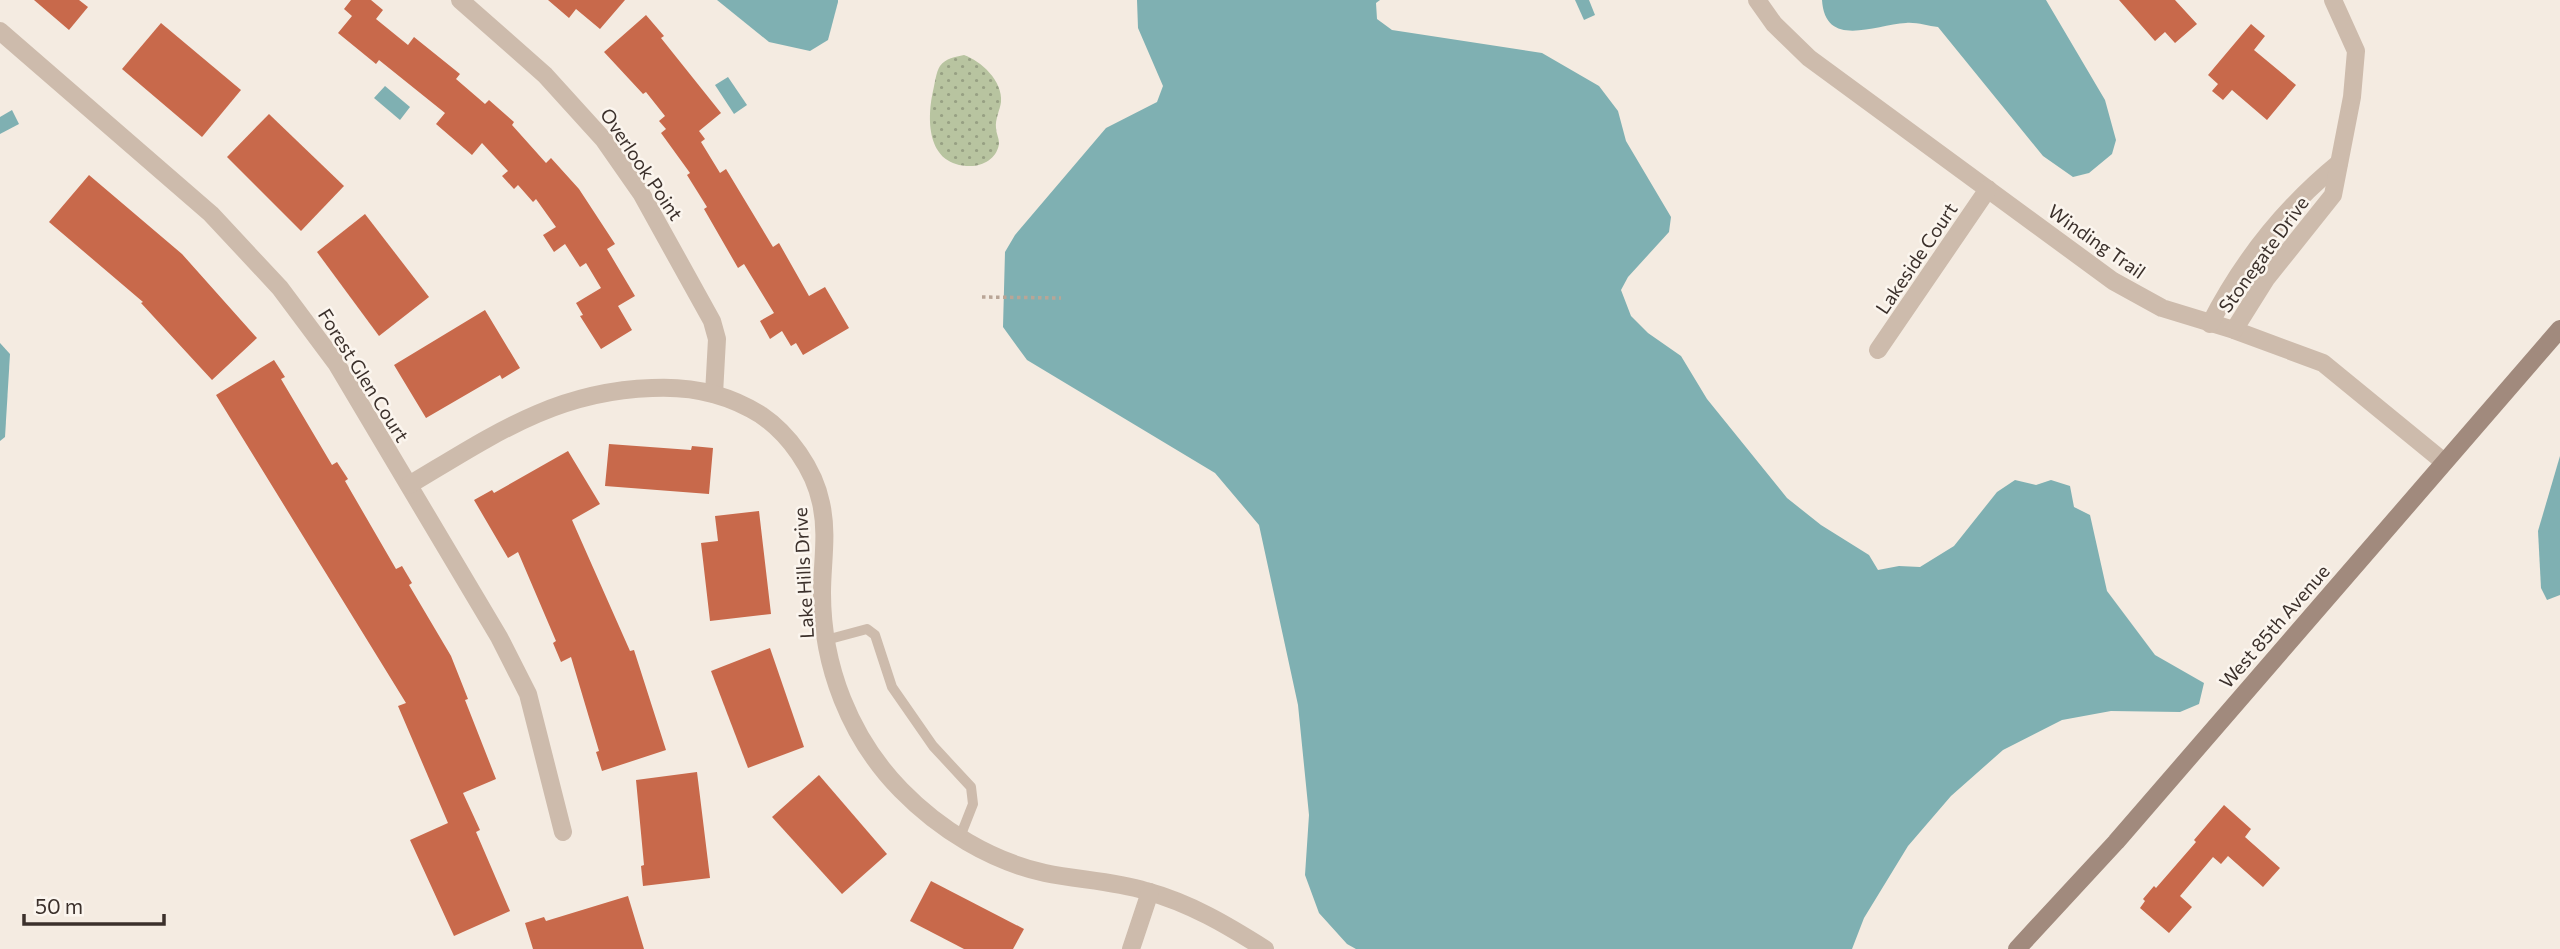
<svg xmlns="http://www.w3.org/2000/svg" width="2560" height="949" font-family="Commissioner,sans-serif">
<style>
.grass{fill:url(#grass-dots)}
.water{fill:#7fb0b2}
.building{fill:#c8694b}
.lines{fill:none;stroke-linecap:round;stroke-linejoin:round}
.path{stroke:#b9a596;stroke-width:3.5;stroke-dasharray:3.5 3.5;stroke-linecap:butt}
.lane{stroke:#cdbbac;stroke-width:10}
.street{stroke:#cdbbac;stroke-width:18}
.secondary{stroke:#a18a7d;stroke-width:18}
.labels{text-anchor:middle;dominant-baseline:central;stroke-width:5;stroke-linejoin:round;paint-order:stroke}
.street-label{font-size:19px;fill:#3b302b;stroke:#fbf5ee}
</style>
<defs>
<pattern id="grass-dots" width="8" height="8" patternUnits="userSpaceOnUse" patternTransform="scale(1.75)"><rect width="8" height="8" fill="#b8c4a0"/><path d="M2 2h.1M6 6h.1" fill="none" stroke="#97a083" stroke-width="1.8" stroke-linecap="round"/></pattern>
</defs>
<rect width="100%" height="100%" fill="#f4ebe1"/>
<path class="grass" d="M964 55C981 61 1003 81 1001 102 1000 110 995 119 996 128 996 133 999 138 999 143 998 156 986 165 973 166 928 168 926 123 933 91 935 83 936 72 940 66 946 58 955 57 964 55Z"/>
<g class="water">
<polygon points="717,0 838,0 838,2 828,40 810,51 769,42"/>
<polygon points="1137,0 1380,0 1376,3 1377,19 1392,30 1542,53 1599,86 1618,111 1626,141 1671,217 1669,232 1628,277 1621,290 1631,316 1648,333 1681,356 1707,399 1787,498 1821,525 1869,555 1878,570 1899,566 1920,567 1954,546 1997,492 2015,480 2036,485 2051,480 2070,486 2074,507 2090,515 2107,591 2155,655 2204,683 2199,704 2180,712 2111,711 2062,720 2003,750 1951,796 1908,846 1864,918 1852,949 1356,949 1347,944 1319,913 1305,875 1309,815 1298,705 1259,525 1215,473 1027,360 1003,327 1005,252 1015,235 1106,128 1157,102 1163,86 1138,28"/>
<polygon points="1575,0 1589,0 1595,15 1584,20"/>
<path d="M1822 0H2046L2105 100 2116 140 2112 154 2089 173 2073 177 2043 156 1938 27C1928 26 1916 22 1906 23 1874 25 1825 49 1822 0Z"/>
<polygon points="728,77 747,105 734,114 715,85"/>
<polygon points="385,86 410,107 400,120 374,98"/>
<polygon points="12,110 19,124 0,134 0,117"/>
<polygon points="0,343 10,354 5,437 0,441"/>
<polygon points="2560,456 2560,595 2547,600 2541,588 2538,531"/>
</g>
<g class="building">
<polygon points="34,0 79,0 88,7 69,30"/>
<polygon points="351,0 371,0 383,10 376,19 408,45 414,37 460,74 456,79 485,104 489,100 514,122 512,125 546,163 551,158 579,189 615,244 607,249 635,296 618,306 632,330 601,349 580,316 583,315 576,303 601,288 586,263 580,267 565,244 554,252 543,235 556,227 536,199 533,202 518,185 514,189 502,176 508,171 482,143 472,155 436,124 445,113 379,60 376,64 338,33 352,16 344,9"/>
<polygon points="548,0 625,0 600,29 576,9 569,18"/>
<polygon points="2119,0 2175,0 2197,24 2175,43 2165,32 2155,41"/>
<polygon points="646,15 664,36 661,38 721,113 699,131 705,139 701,142 720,173 726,169 773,247 779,243 809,296 825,287 849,328 803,355 796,343 791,346 782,331 770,339 760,321 774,313 744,264 738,268 704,209 707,207 687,175 690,173 661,133 666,129 659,121 665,116 646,92 643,94 604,52"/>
<polygon points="161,23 241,90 202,137 122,69"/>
<polygon points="2251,24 2265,36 2254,50 2296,85 2267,120 2232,90 2223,100 2212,91 2218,84 2208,75"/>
<polygon points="269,114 344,186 301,231 227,157"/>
<polygon points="89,175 182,254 257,338 212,380 141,303 143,302 49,222"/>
<polygon points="365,214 429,297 379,336 317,252"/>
<polygon points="485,310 520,368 502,379 500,375 426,418 394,365"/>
<polygon points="274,360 285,377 281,379 332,465 337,462 348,479 345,481 396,569 402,566 412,583 409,585 451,656 468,699 465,700 496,779 463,793 480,830 476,832 510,911 454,936 410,840 448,823 398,706 406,703 216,395"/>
<polygon points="609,444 691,450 692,446 713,448 709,494 605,486"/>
<polygon points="568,451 600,504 572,520 630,651 634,650 666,750 602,771 596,752 599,751 571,657 561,662 553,643 556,641 518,552 508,558 474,500 492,490 494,493"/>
<polygon points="759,511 771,614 710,621 701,543 718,541 715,516"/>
<polygon points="770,648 804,747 748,768 711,671"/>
<polygon points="697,772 710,878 643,886 641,866 644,865 636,780"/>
<polygon points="819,775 887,854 842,894 772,817"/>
<polygon points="2224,805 2251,829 2245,837 2280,868 2263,887 2228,856 2221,864 2213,857 2180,896 2192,907 2169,933 2140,908 2145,901 2143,899 2154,886 2156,888 2196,842 2194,840"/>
<polygon points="931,881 1024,929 1013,949 964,949 910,921"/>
<polygon points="628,896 644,949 533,949 525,923 544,917 546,921"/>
</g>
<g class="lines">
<polyline class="path" points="982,297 1061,298"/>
<polyline class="lane" points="826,640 867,629 875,635 892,687 933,746 971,787 973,804 960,837"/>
<g class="street">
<polyline points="460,0 545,75 604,140 641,193 712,321 717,339 714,394"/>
<polyline points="1757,0 1774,24 1809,58 2113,281 2162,308 2234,330 2323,363 2444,462"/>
<polyline points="0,31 211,214 280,288 336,363 499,637 528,694 563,832"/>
<path d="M2210 324C2241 263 2285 207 2339 163"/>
<polyline points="2234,330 2266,279 2333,195 2352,97 2356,51 2333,0"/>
<polyline points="1878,350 1988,189"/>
<path d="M409 485C490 437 554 391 652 388 690 386 728 394 761 415 789 434 814 469 821 503 828 534 822 563 822 593 822 666 850 738 901 790 940 830 991 861 1045 873 1079 880 1113 881 1146 891 1190 903 1227 925 1265 949"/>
<polyline points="1131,949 1150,892"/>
</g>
<polyline class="secondary" points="2017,949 2116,842 2560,329"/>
</g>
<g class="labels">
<g class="street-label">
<text transform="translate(642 164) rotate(56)">Overlook Point</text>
<text transform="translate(2097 241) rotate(35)">Winding Trail</text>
<text transform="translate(2263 254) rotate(-54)">Stonegate Drive</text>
<text transform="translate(1916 258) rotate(-56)">Lakeside Court</text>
<text transform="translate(364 375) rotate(58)">Forest Glen Court</text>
<text transform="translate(803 573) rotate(-93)">Lake Hills Drive</text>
<text transform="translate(2274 626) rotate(-49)">West 85th Avenue</text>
</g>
</g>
<path d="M24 914v10h140v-10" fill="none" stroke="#3b302b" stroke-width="3.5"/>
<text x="35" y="914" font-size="21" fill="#3b302b" stroke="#fbf5ee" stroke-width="5" paint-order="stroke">50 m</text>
</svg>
